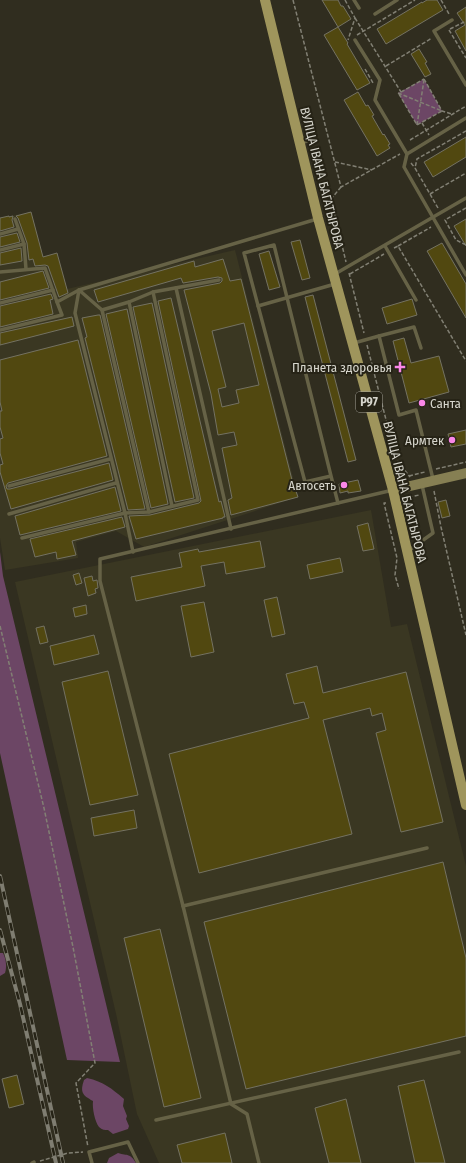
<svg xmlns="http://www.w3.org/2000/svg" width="466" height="1163" font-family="'Fira Sans Condensed',sans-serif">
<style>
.built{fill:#3a3722}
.green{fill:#6c4665}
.building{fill:#514810;stroke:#747262;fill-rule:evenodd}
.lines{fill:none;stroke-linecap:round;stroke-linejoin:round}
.path{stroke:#828074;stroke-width:1.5;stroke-dasharray:4 2;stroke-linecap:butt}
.service{stroke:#666246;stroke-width:3.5}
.secondary{stroke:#867f53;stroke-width:10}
.primary{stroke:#9f955c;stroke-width:10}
.rail-casing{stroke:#7f7d71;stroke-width:4}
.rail{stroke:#262316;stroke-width:2.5;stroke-dasharray:8;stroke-linecap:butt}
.poi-dot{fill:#fa87e7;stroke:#262316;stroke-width:1.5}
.labels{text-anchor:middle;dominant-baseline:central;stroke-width:4;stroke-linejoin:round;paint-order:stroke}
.shield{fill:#262316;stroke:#a2a096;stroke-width:1}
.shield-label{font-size:12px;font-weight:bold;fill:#d7d6cd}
.street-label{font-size:13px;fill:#d7d6cd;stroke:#262316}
.poi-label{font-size:13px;fill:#d7d6cd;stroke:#262316;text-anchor:end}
</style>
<rect width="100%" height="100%" fill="#302d1f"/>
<g class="built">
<polygon points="31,212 43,257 57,253 67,289 235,250 298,497 144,547 116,531 76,542 78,558 5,570 0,538 0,218"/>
<polygon points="371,510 391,627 407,624 466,866 466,1163 159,1163 137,1114 117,1018 15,582"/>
</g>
<g class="green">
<polygon points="424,79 442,111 417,125 398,93"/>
<polygon points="0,552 3,576 120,1062 67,1060 0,753"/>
<path d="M0 953H3C6 959 7 966 5 973L0 976Z"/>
<path d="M87 1078C104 1082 111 1088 124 1099L123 1106 127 1116 126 1119 129 1126 128 1129 113 1134 108 1130C105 1130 102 1130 99 1127 95 1122 92 1108 93 1101 82 1095 80 1092 84 1080Z"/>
<path d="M118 1153C128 1156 130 1153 136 1163H107L109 1158Z"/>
</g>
<g class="building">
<polygon points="322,0 338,0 341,6 343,6 351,19 338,27"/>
<polygon points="427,0 437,0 443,10 386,44 377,29 422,2 422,3"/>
<polygon points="466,7 466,51 455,31 465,25 457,13"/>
<polygon points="338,27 348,43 347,44 370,83 357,90 324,35"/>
<polygon points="419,49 427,62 425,63 431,74 425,77 411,54"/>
<polygon points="358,92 366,106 368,105 374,115 372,116 383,135 384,134 390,144 388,145 390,148 377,156 344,100"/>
<polygon points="466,137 466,157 433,177 424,162"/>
<polygon points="31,212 43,257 57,253 68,293 59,297 48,266 45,265 35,266 33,259 29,260 27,243 18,218 16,216"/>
<polygon points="9,216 9,217 13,216 12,220 14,227 0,231 0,218"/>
<polygon points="466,219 466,246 454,226"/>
<polygon points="17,233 20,242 0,247 0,237"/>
<polygon points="300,240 310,278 302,280 291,242"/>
<polygon points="442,243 466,284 466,318 427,251"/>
<polygon points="21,248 22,261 0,265 0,253"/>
<polygon points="269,251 280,287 269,290 259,254"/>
<path d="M223 259 230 281 241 279 292 480 298 497 231 515 228 500 232 498 222 448 237 445 234 432 218 435 211 394 184 290 220 283 222 281V278L218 277 183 283 181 278 98 302 94 290 194 261 195 267ZM244 323 259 385 236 390 239 403 222 407 218 389 226 387 212 331Z"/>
<polygon points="43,271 49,288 0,300 0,282"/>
<polygon points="51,294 53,299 50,300 53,314 0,327 0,306"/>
<polygon points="313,295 356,460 348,462 305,297"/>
<polygon points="171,298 219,502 221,501 225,517 223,517 223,518 136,539 129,516 150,515 199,503 201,501 158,301"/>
<polygon points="412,299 417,315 387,324 382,308"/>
<polygon points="152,303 194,498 175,502 133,307"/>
<polygon points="127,309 168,504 151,508 106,314"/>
<polygon points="98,315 100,315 145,509 128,510 85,338 87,337 82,318"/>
<polygon points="72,317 74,326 0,345 0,333"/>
<polygon points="404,338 411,363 439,356 449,392 409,403 393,341"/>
<polygon points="78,340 107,456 8,483 6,486 7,489 10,489 109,463 113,480 11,509 0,472 0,465 3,464 0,453 0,439 3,438 0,427 0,411 2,411 0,402 0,360"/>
<polygon points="466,430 466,444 451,447 448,434"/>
<polygon points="358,480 361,491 348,493 348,491 340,493 339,484"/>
<polygon points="115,487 121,511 20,535 15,516"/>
<polygon points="446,500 450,516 442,518 438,502"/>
<polygon points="122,517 125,527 72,541 76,555 57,559 56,552 35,557 30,539"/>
<polygon points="368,523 374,549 363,551 357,526"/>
<polygon points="260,541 265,567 226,574 224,562 201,566 205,586 136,601 131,577 182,567 179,553 198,549 199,552"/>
<polygon points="340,558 343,572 310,579 307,565"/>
<polygon points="79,573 82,583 76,585 73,575"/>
<polygon points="92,576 93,581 97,580 98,588 95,589 96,593 88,596 84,578"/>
<polygon points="277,597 285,634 272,637 264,600"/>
<polygon points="204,602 214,652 191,657 181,606"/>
<polygon points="86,605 87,614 75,617 73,608"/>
<polygon points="44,626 48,642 40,644 36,628"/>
<polygon points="94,635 99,654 54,665 50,646"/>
<polygon points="317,666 323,693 406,672 443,822 401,832 376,733 386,730 382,713 372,716 370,708 323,720 352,834 199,873 169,754 309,718 304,702 294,704 286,674"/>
<polygon points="108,671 138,795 90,805 62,682"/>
<polygon points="134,810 137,828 94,836 91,818"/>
<polygon points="443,862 466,958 466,1036 246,1089 204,922"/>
<polygon points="160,929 201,1098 164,1107 124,938"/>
<polygon points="17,1075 24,1104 9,1108 2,1079"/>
<polygon points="424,1080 445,1163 415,1163 398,1086"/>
<polygon points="346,1099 361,1163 329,1163 315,1108"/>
<polygon points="225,1133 232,1163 182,1163 177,1145"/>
</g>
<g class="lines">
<g class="path">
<polyline points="293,0 341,187 400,154"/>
<polyline points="345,0 355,18 348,40"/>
<polyline points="441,0 449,14"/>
<polyline points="355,18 401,92"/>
<polyline points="450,29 466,21"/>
<polyline points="449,30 466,58"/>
<polyline points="357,35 415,0"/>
<polyline points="386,66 432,38"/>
<polyline points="365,69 373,83"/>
<polyline points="424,79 442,111 452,114"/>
<polyline points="401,92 424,79"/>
<polyline points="398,93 442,111 417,125"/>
<polyline points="399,94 417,125"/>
<polyline points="422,123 429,135"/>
<polyline points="417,125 424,80"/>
<polyline points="410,140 466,106"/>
<polyline points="335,162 372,170"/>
<polyline points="411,163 415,168"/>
<polyline points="341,187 331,199 346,262"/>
<polyline points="430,194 466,173"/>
<polyline points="324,204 332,202"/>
<polyline points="438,208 415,168 417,159 466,131"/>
<polyline points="466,208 445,220 456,240 466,245"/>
<polyline points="398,246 431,227"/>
<polyline points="394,248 398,246 466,361"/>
<polyline points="349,273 364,333"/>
<polyline points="350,274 384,254"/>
<polyline points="367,345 396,459 410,477"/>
<polyline points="436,469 466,462"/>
<polyline points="409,476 425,472"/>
<polyline points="434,491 441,527 466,635"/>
<polyline points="403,499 419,495"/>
<polyline points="386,503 384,503 397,558 395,575 399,589"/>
<polyline points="0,626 44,808 73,947 95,1063 76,1083 88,1147"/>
<polyline points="40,1161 68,1153 83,1152"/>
</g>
<g class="service">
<polyline points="354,0 359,8"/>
<polyline points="375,14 397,0"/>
<polyline points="452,20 434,31 466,85"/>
<polyline points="355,40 380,80 375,100 407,154 404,167 466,275"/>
<polyline points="300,143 311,140"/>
<polyline points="407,154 466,118"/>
<polyline points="15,219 24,244 26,269"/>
<polyline points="0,234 18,229"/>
<polyline points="385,246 416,300"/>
<polyline points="0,250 24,244"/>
<polyline points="0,272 45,268 57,302"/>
<polyline points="335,274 466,198"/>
<polyline points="176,288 231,529"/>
<polyline points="79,290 75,313 125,513 133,552"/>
<polyline points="79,290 102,310 129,302 153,292 219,280"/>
<polyline points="129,302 172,506"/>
<polyline points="0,303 53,290"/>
<polyline points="258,306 335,284"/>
<polyline points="102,310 149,512"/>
<polyline points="0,330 62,315 57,302 79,290 317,219"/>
<polyline points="379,336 414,327 421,348"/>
<polyline points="354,343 379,336 399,415 416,410 433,479"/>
<polyline points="331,476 305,482 244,253 274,245 331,476 338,503"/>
<polyline points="9,486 110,459"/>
<polyline points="9,514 116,483"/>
<polyline points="22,538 125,513 149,512 198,500 153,292"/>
<polyline points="408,551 433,533 422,485"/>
<polyline points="183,906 427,848"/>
<polyline points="156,1120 459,1052"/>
<polyline points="32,1163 34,1162"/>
<polyline points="92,1163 89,1152 128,1142 138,1163"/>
<polyline points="259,1163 247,1114 231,1104 183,906 100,581 100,559 393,490"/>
</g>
<polyline class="secondary" points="393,490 466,473"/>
<polyline class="primary" points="265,0 318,218 393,490 466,805"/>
<defs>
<g id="rail">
<polyline points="0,876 63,1163"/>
<polyline points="0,930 20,1004 56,1163"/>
</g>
</defs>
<use href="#rail" class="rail-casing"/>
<use href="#rail" class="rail"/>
</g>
<g class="poi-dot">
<path d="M398 361h4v4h4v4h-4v4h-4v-4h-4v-4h4z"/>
<circle cx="422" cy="403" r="4"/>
<circle cx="452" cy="440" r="4"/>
<circle cx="344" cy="485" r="4"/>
</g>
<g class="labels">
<rect class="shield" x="356" y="392" width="26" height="20" rx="3"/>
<g class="shield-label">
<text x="369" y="402">Р97</text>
</g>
<g class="street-label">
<text transform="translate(322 178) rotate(76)">ВУЛІЦА ІВАНА БАГАТЫРОВА</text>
<text transform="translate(405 492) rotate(76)">ВУЛІЦА ІВАНА БАГАТЫРОВА</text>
</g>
<g class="poi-label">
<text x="392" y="367">Планета здоровья</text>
<text x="430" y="403" text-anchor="start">Санта</text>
<text x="444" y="440">Армтек</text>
<text x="336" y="485">Автосеть</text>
</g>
</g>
</svg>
